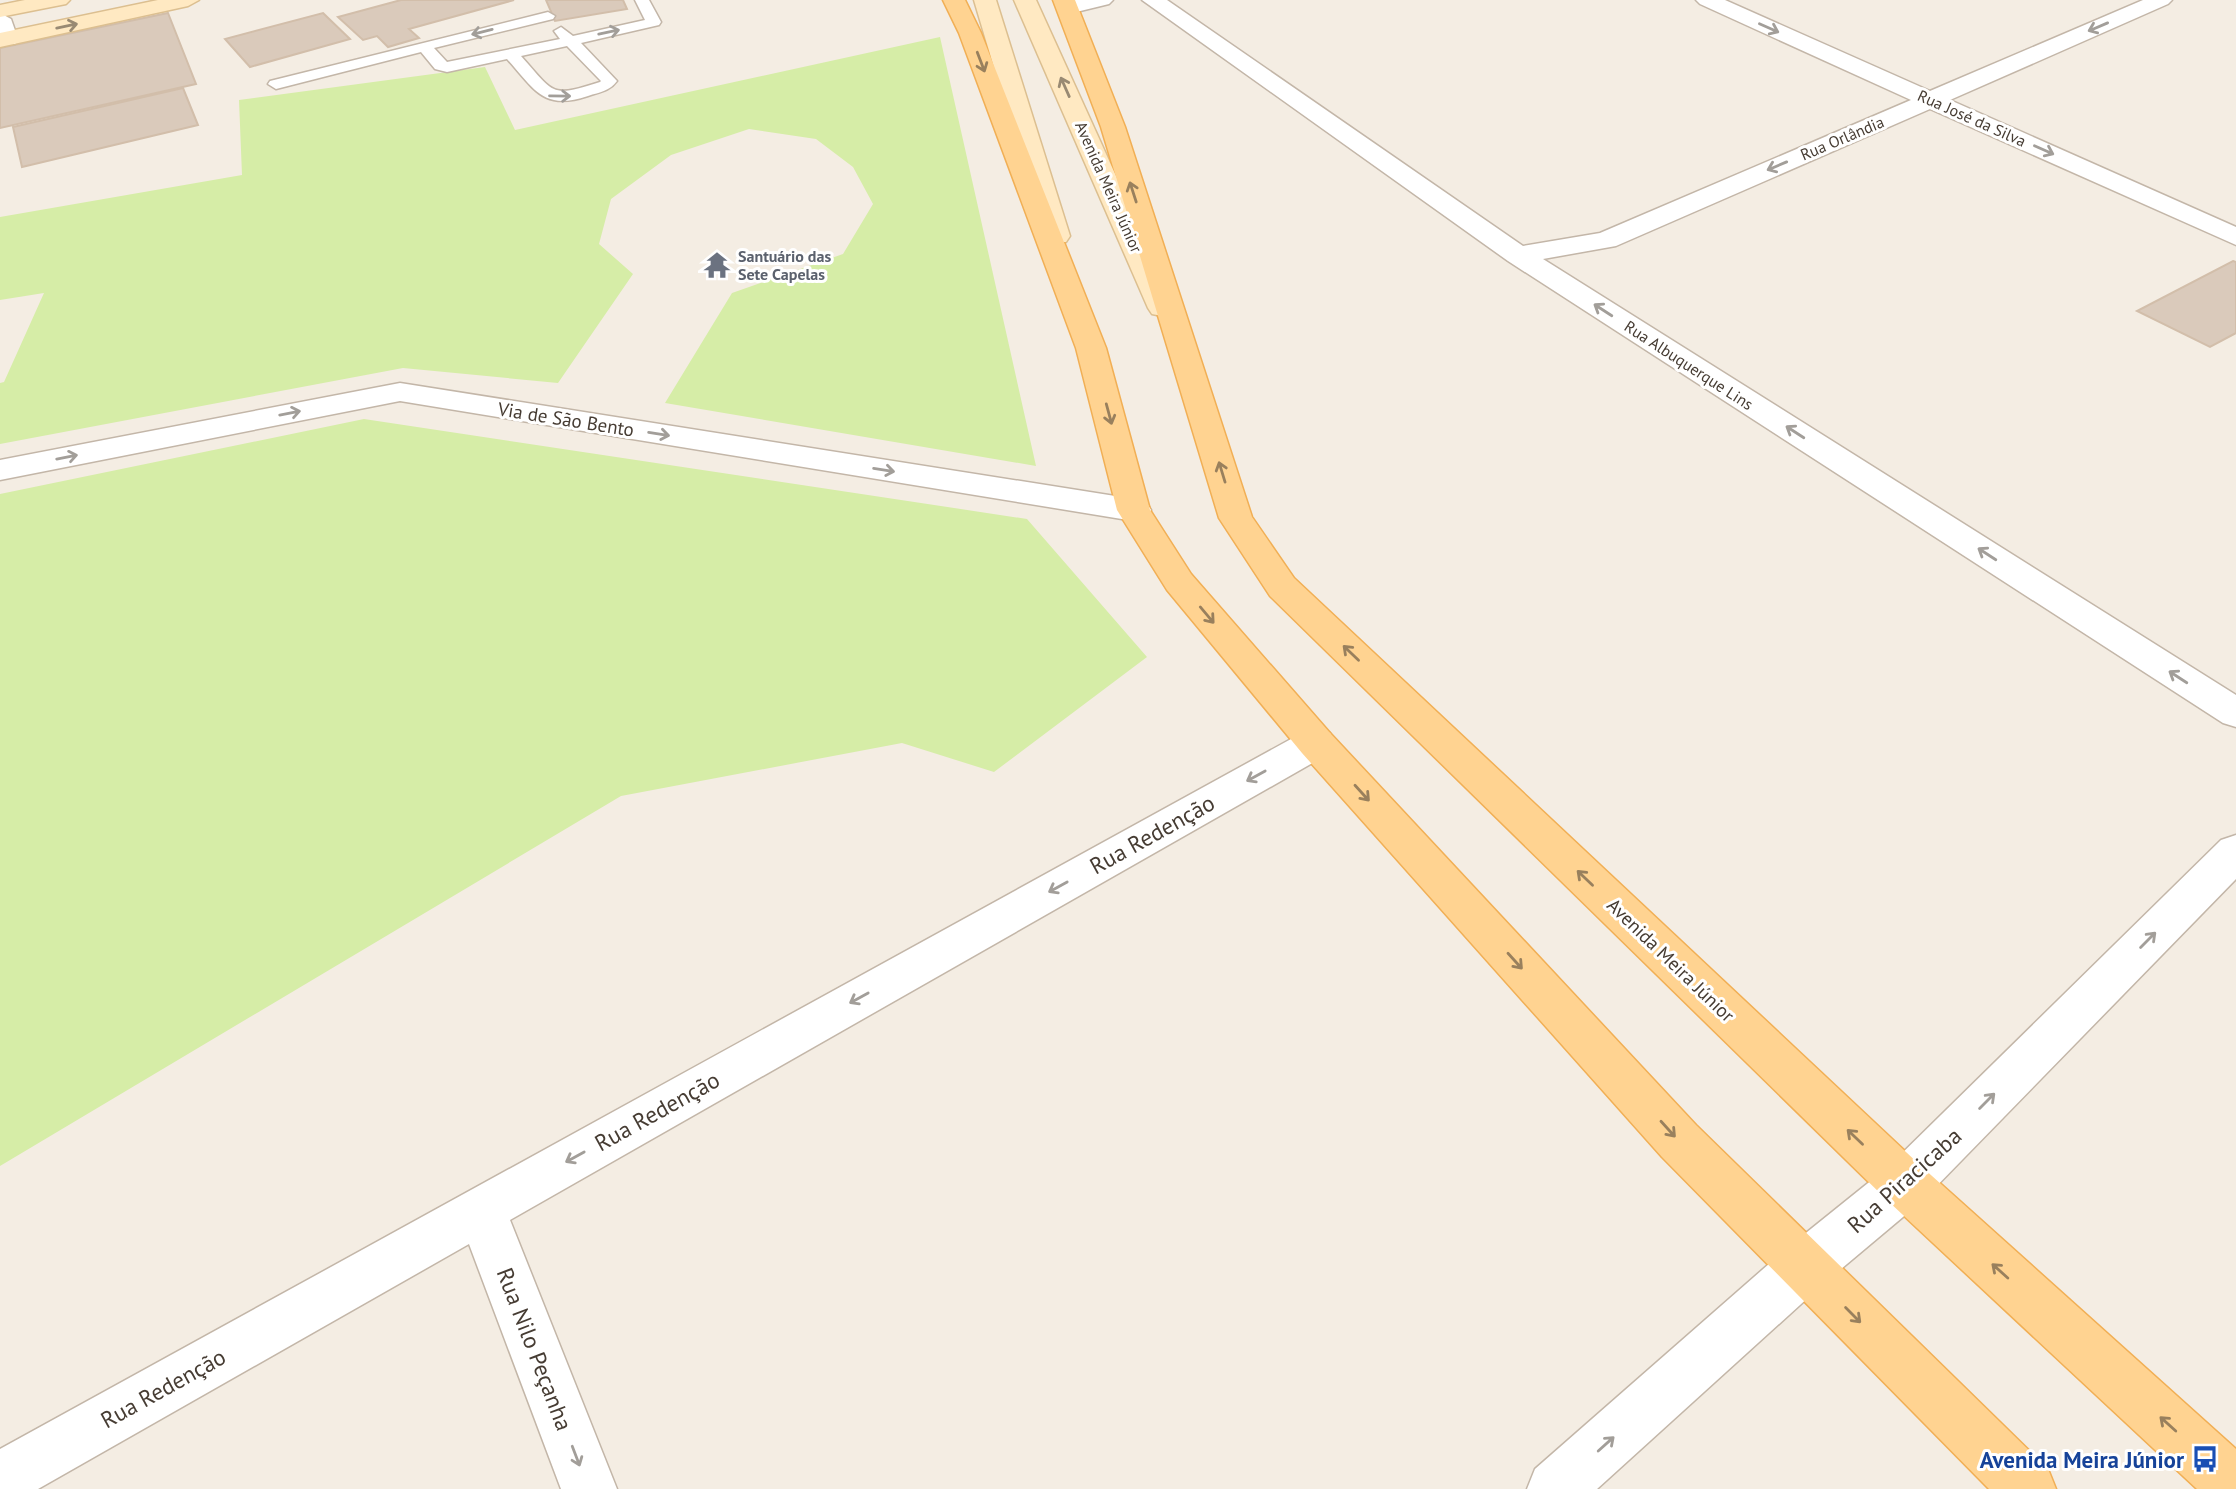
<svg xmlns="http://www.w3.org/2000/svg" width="2236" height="1489" font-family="'PT Sans',sans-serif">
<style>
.green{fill:#d6eda7}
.building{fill:#dacabb;stroke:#d2beaa;stroke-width:2}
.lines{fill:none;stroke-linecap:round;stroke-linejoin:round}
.lane-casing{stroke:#c3b6a8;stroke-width:3}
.street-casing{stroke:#c3b6a8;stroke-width:3}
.secondary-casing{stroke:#dcbf90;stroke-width:3}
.primary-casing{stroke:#f1af55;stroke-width:3}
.lane{fill:#fff;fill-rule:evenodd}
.street{fill:#fff;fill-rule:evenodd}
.secondary{fill:#ffe9c2;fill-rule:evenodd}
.primary{fill:#ffd391;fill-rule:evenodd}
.oneway{stroke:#998a73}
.oneway2{stroke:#a29e99}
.oneway3{stroke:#99805d}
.labels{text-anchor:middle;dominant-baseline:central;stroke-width:6;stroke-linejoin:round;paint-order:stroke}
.far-street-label{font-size:16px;fill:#463c33;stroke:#fff}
.far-worship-label{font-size:16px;font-weight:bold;fill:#5b616d;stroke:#fff;text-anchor:start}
.street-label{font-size:19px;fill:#463c33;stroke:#fff}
.near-street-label{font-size:23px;fill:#463c33;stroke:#fff}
.near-transit-label{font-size:23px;font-weight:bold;fill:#164399;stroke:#fff;text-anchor:end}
</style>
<rect width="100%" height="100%" fill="#f4ede3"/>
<g class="green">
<polygon points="940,37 1036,466 665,403 732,293 843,254 873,204 853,167 816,139 749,129 671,155 611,199 599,244 633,274 558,383 403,368 0,444 0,383 4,382 44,293 0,300 0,217 242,175 239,100 485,67 515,130"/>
<polygon points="364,419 1027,519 1147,657 994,772 902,743 621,796 0,1166 0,494"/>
</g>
<g class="building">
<polygon points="401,0 514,0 409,29 419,38 388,47 377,36 363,40 338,17"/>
<polygon points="546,0 623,0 627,9 555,21"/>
<polygon points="168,13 196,84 0,128 0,48"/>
<polygon points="323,13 350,39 250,67 225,39"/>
<polygon points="183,88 198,125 22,167 13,127"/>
<polygon points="2233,261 2236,262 2236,333 2210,347 2137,311"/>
</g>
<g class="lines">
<defs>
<path id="lane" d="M635 0H649L661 22 659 25 581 43 617 81C610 91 600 92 588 96 543 111 535 90 507 59L447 72 435 69 421 52 276 89 268 84 270 81 548 12 555 16 553 19 434 48 447 62 560 39 554 31 561 27 573 36 645 20ZM567 46 601 81 600 82C550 98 555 94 521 56Z"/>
<g id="street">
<polygon points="1075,0 1113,0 1109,4 1068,14 1057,8 1060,3"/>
<polygon points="1142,0 1167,0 1523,246 1600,233 1911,100 1700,4 1696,0 1725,0 1930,91 2143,0 2172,0 2168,4 1950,100 2236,227 2236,245 1930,109 1616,246 1543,259 2236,695 2236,727 2223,723 1508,261"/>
<polygon points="0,13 11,19 18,39 15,44 0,44"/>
<polygon points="400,383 1134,499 1146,502 1151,510 1146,518 1134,521 400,401 0,480 0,460"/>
<polygon points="1316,728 1330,733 1335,743 1330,753 510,1220 617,1489 561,1489 469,1244 38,1489 0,1489 0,1449 1302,733"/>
<polygon points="2236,835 2236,879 1922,1201 1822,1285 1597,1489 1527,1489 1535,1469 1786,1249 1888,1167 2221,840"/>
</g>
<g id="secondary">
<polygon points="25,0 70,0 66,4 0,17 0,5"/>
<polygon points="158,0 199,0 188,6 0,47 0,33"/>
<polygon points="974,0 996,0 1070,236 1066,242 1048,242 1044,236"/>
<polygon points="1014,0 1036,0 1176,308 1172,314 1162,316 1152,314 1148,308"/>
</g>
<g id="primary">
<polygon points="943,0 965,0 981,33 1106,348 1150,510 1191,574 1330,733 1696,1125 2048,1469 2056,1489 1989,1489 1662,1157 1302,753 1167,590 1117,510 1076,348 959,33"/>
<polygon points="1053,0 1075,0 1125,127 1252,517 1294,578 1922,1167 2236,1449 2236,1489 2197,1489 1888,1201 1270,596 1219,518 1101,127"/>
</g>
</defs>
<use href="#lane" class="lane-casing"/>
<use href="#street" class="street-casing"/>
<use href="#secondary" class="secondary-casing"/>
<use href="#primary" class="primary-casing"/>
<use href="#lane" class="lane"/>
<use href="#street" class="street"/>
<use href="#secondary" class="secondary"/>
<use href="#primary" class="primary"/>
</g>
<defs><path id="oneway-shaft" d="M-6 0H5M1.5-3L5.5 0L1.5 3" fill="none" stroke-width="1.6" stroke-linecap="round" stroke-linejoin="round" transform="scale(1.75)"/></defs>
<g class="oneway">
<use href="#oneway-shaft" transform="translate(67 26) rotate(-12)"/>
<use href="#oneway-shaft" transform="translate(1065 87) rotate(-114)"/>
</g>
<g class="oneway2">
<use href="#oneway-shaft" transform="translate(2098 27) rotate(157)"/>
<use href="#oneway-shaft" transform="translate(1769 28) rotate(24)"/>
<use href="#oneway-shaft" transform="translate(482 32) rotate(166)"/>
<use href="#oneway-shaft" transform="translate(609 32) rotate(-12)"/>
<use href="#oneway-shaft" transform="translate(560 96) rotate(1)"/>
<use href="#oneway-shaft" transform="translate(2044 150) rotate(24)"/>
<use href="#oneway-shaft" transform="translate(1777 166) rotate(157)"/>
<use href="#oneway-shaft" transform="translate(1603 310) rotate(-147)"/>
<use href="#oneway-shaft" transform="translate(290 413) rotate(-11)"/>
<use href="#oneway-shaft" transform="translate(1795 432) rotate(-147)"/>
<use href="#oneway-shaft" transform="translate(659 434) rotate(9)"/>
<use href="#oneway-shaft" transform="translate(67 457) rotate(-11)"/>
<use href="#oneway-shaft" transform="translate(884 470) rotate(9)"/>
<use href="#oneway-shaft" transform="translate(1987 554) rotate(-147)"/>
<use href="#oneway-shaft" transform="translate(2178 677) rotate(-147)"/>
<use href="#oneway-shaft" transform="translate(1256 776) rotate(151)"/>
<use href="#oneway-shaft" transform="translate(1058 887) rotate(151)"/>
<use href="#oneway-shaft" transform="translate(2148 940) rotate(-45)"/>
<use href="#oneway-shaft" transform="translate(859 998) rotate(151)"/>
<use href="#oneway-shaft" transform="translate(1987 1101) rotate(-45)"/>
<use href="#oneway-shaft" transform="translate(575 1157) rotate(151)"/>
<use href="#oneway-shaft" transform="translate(1606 1444) rotate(-42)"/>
<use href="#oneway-shaft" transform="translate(576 1456) rotate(69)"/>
</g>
<g class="oneway3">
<use href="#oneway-shaft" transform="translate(981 62) rotate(69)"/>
<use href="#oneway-shaft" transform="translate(1133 192) rotate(-108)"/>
<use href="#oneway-shaft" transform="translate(1109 414) rotate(75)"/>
<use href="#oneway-shaft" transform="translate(1222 472) rotate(-107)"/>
<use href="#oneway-shaft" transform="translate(1207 615) rotate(50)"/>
<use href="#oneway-shaft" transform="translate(1351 653) rotate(-136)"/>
<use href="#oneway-shaft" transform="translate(1362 793) rotate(48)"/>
<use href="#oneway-shaft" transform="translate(1585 878) rotate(-136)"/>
<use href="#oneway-shaft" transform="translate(1515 961) rotate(48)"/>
<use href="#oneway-shaft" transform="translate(1668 1129) rotate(48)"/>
<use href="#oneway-shaft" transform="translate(1855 1137) rotate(-136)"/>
<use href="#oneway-shaft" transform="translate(2000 1271) rotate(-138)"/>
<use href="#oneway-shaft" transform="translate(1853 1315) rotate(45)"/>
<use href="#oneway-shaft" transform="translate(2168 1424) rotate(-138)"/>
</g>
<defs>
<symbol id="temple-bare" viewBox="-9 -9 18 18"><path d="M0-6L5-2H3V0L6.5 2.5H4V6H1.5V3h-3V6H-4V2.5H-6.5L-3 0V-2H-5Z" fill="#6b7280" stroke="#fff" stroke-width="2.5" paint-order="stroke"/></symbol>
<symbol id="bus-bare" viewBox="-9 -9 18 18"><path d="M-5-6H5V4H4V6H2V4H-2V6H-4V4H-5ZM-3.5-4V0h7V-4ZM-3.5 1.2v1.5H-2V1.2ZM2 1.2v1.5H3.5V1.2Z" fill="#1a4fb4" stroke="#fff" stroke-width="2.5" paint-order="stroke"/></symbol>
</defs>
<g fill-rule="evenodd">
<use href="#temple-bare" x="698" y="246" width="38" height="38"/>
<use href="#bus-bare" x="2186" y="1440" width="38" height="38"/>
</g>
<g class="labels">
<g class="far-street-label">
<text transform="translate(1972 118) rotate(24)">Rua José da Silva</text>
<text transform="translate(1842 138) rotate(-23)">Rua Orlândia</text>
<text transform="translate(1109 187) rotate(66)">Avenida Meira Júnior</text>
<text transform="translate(1689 365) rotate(33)">Rua Albuquerque Lins</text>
</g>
<g class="far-worship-label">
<text x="738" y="256">Santuário das<tspan x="738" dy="18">Sete Capelas</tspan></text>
</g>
<g class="street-label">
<text transform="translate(566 419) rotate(9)">Via de São Bento</text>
<text transform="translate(1671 960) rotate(44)">Avenida Meira Júnior</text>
</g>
<g class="near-street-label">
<text transform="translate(1152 834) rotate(-29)">Rua Redenção</text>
<text transform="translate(657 1111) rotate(-29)">Rua Redenção</text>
<text transform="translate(1904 1180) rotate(-42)">Rua Piracicaba</text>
<text transform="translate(535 1349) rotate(69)">Rua Nilo Peçanha</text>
<text transform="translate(163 1388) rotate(-29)">Rua Redenção</text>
</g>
<g class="near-transit-label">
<text x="2184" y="1459">Avenida Meira Júnior</text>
</g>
</g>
</svg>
